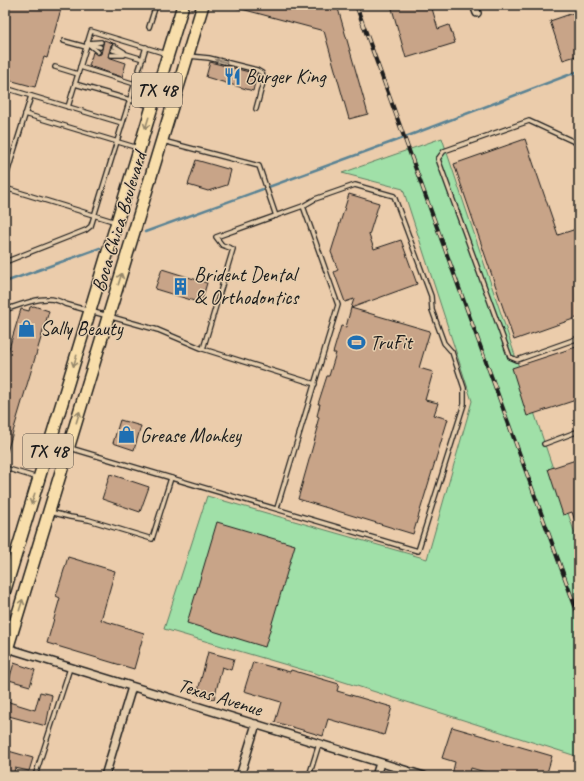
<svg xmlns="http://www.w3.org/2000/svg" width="584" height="781" font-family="Caveat,sans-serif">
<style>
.green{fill:#a0e0a8;stroke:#5e7e62}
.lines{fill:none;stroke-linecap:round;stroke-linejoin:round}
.stream{stroke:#5a8394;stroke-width:2.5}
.building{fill:#c8a488;stroke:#1c1c1c}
.service-casing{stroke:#1c1c1c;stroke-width:6}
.minor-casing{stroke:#1c1c1c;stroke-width:10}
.primary-casing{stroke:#1c1c1c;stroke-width:14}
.service{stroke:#e5cdad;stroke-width:3.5}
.minor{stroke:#e5cdad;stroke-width:7}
.primary{stroke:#f8deab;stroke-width:11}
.rail-casing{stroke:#1c1c1c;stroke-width:4}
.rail{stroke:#e5cdad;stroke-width:2.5;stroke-dasharray:8;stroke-linecap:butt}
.oneway{stroke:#8b7d6c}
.oneway2{stroke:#95876b}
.labels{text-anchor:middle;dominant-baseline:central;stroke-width:3;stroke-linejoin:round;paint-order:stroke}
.shield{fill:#e5cdad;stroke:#585148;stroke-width:1}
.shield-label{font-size:19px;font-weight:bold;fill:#1c1c1c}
.poi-label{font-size:20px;fill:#1c1c1c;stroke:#e5cdad;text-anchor:start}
.street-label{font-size:20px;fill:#1c1c1c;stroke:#e5cdad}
</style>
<rect width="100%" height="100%" fill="#ebccab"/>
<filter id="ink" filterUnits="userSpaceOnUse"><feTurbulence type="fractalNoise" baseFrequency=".025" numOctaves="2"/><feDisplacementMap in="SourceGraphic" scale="8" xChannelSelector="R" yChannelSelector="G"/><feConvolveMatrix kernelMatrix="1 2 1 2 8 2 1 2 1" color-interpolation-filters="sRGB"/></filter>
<g filter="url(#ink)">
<polygon class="green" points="442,138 579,546 579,759 576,756 338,680 164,629 207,496 427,559 472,401 403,189 342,173"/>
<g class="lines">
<g class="stream">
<polyline points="145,232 392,142 579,71"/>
<polyline points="5,282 100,248"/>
</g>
</g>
<g class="building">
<polygon points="5,5 46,5 61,9 47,58 44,57 35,87 5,79"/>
<polygon points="234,5 337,5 368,114 349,119 324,31 234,7"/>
<polygon points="391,5 431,5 438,29 449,25 455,43 406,58"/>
<polygon points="579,11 579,55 563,60 550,21"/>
<polygon points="104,40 113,43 111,45 108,57 126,63 122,77 89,66 93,52 97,55 101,54"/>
<polygon points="210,62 257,74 253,91 206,77"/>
<polygon points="525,139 558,235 579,228 579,317 514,340 454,164"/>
<polygon points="196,160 231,170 227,185 208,191 188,185"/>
<polygon points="349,194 379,203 369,235 374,249 401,240 417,284 351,308 354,299 345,302 334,272 338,270 331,252"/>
<polygon points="162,269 207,283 201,303 155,289"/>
<polygon points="34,306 49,311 7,452 5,451 5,355 7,355 21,309 29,311 30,307"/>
<polygon points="351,308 430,331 419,368 433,372 425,400 438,403 434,415 448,419 413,534 298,499 318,428 316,428 319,417 317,416 320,404 318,404 327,376 329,376 336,353 333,353 341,326 346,327"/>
<polygon points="579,346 579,399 527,416 512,368"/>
<polygon points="120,420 141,426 134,450 113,443"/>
<polygon points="579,459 579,530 578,530 572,512 563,515 548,469"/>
<polygon points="110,474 149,487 140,512 102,499"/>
<polygon points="217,522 295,545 265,647 187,623"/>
<polygon points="68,557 115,571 101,620 144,633 134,669 47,643 60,598 56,596"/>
<polygon points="208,652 234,659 231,670 222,667 214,699 197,695"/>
<polygon points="253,662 290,672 291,670 339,684 337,691 392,707 384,735 328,719 323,736 275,722 281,702 244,691"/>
<polygon points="14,663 35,670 30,686 9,680"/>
<polygon points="40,692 52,695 46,726 5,715 9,702 35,710"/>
<polygon points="452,727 552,756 546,776 499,776 471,768 469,776 452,775 455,762 442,758"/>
<polygon points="5,750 33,758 29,771 15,768 13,776 5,776"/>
</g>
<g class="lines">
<defs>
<g id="service">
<polyline points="149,27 156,5"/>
<polyline points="64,41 86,47"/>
<polyline points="87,43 98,52"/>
<polyline points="87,43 101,42"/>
<polyline points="90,44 100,47"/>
<polyline points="114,46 124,52"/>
<polyline points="113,50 143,59"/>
<polyline points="111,55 124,55"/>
<polyline points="189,56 209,58 257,70 262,73 264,79 256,109"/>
<polyline points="55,67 78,74"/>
<polyline points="80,67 135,84"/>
<polyline points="75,84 151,106"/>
<polyline points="5,88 122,123"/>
<polyline points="68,107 91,31 167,54"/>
<polyline points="25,114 138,148"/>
<polyline points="163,141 259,166 276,216"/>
<polyline points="579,144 529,121 444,151 438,159 510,357 517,360 579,338"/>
<polyline points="5,180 31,96"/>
<polyline points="5,188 116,222"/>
<polyline points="5,262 86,230 91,226 146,47"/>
<path d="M5 310C23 304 48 292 65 304L158 330 203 349 315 384"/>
<polyline points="544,444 579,431"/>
<polyline points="70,448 418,551 464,404 464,388 452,352 444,343 432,310 431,296 394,196 355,185 315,199 303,206 216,237 222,245 233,249 203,349"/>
<polyline points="5,468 38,478"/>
<polyline points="277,508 338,305 303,206"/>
<polyline points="50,512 70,517 89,520 152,539 171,478"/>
<polyline points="35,776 70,668"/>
<polyline points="309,776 319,744"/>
</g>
<g id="minor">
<polyline points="474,5 477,13"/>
<polyline points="7,648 424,776"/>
<polyline points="105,776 132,687"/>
<polyline points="240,776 256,724"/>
<polyline points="376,776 380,763"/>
</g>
<g id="primary">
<polyline points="5,590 183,5"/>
<polyline points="5,656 203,5"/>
</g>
</defs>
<use href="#service" class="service-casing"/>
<use href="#minor" class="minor-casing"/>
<use href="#primary" class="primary-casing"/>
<use href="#service" class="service"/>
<use href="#minor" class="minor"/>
<use href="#primary" class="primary"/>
<defs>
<polyline id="rail" points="356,5 579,617"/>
</defs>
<use href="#rail" class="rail-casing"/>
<use href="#rail" class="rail"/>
</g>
<defs><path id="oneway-shaft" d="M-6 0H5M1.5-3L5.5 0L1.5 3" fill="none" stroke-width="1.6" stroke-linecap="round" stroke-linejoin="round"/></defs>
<use class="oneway" href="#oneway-shaft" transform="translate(221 61) rotate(-166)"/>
<g class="oneway2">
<use href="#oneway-shaft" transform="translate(147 123) rotate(107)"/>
<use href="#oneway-shaft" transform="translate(120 279) rotate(-73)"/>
<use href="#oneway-shaft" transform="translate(75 361) rotate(107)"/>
<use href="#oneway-shaft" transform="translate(78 417) rotate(-73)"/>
<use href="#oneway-shaft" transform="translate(33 499) rotate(107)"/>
<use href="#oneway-shaft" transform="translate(21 605) rotate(-73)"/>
</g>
</g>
<defs>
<symbol id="restaurant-bare" viewBox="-9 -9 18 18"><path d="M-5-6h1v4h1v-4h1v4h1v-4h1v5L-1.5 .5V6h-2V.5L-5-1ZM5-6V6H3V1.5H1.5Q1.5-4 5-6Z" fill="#1f6fb2" stroke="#e5cdad" stroke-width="2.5" paint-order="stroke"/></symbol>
<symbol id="building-bare" viewBox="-9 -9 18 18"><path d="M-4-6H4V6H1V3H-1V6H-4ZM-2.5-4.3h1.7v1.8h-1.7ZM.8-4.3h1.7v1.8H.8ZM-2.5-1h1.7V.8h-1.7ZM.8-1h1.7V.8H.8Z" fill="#1f6fb2" stroke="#e5cdad" stroke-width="2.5" paint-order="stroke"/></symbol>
<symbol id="shop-bare" viewBox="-9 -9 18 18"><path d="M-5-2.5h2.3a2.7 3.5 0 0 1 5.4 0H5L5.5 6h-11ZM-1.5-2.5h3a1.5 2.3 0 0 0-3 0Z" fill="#1f6fb2" stroke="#e5cdad" stroke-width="2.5" paint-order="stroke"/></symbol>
<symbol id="stadium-bare" viewBox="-9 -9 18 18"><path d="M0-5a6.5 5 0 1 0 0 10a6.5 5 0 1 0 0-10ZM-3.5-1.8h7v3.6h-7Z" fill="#1f6fb2" stroke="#e5cdad" stroke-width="2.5" paint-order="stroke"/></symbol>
</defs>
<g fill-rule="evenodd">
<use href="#restaurant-bare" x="220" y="64" width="25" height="25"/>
<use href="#building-bare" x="168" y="274" width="25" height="25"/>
<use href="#shop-bare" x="14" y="316" width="25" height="25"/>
<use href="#stadium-bare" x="344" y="330" width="25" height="25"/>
<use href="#shop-bare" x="114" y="422" width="25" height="25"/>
</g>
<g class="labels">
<g class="shield">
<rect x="132" y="73" width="50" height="34" rx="3"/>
<rect x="23" y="434" width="50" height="34" rx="3"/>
</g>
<g class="shield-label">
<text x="157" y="90">TX 48</text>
<text x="48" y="451">TX 48</text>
</g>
<g class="poi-label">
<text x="245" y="76">Burger King</text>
<text x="194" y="274">Brident Dental<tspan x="194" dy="23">&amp; Orthodontics</tspan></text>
<text x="40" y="328">Sally Beauty</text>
<text x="370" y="342">TruFit</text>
<text x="140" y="435">Grease Monkey</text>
</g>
<g class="street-label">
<text transform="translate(119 222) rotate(-73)">Boca Chica Boulevard</text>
<text transform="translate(220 697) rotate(17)">Texas Avenue</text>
</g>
</g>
<rect width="584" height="781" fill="none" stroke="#e5cdad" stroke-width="20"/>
<rect x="10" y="10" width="564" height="761" fill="none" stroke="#1c1c1c" stroke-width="1.5" filter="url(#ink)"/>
</svg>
